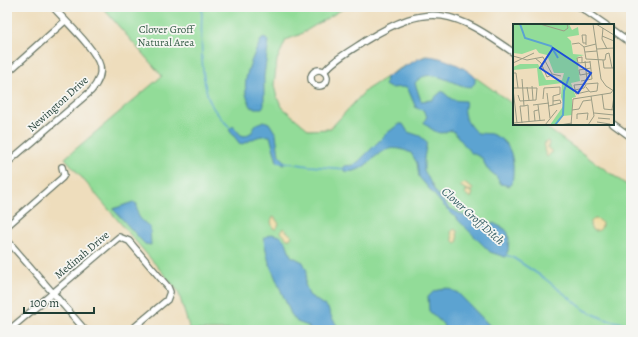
<svg xmlns="http://www.w3.org/2000/svg" width="638" height="337" font-family="Alegreya,serif">
<style>
.green{fill:#92dc98;stroke:#588c66}
.sand{fill:#eeda9e;stroke:#868c69}
.water{fill:#5ba3d1;stroke:#3d7082}
.lines{fill:none;stroke-linecap:round;stroke-linejoin:round}
.stream{stroke:#5ba3d1;stroke-width:1.5}
.minor-casing{stroke:#677564;stroke-width:8}
.minor{stroke:#fff;stroke-width:5.5}
.labels{text-anchor:middle;dominant-baseline:central;stroke-width:3.5;stroke-linejoin:round;paint-order:stroke}
.park-label{font-size:11px;fill:#365d48;stroke:#f6f6f2}
.street-label{font-size:11px;fill:#1f3d34;stroke:#f6f6f2}
.water-label{font-size:12px;font-style:italic;fill:#315c63;stroke:#f6f6f2}
.inset-river{fill:none;stroke:#5ba3d1;stroke-width:2}
.inset-road{fill:none;stroke:#9b9d86;stroke-width:1}
.view{fill:#1d4ed8;fill-opacity:0.15;stroke:#1d4ed8;stroke-width:2}
.inset-edge{fill:none;stroke:#1f3d34;stroke-width:2}
</style>
<rect width="100%" height="100%" fill="#f6f6f2"/>
<filter id="ink" filterUnits="userSpaceOnUse"><feTurbulence type="fractalNoise" baseFrequency=".025" numOctaves="2"/><feDisplacementMap in="SourceGraphic" scale="8" xChannelSelector="R" yChannelSelector="G"/><feConvolveMatrix kernelMatrix="1 2 1 2 8 2 1 2 1" color-interpolation-filters="sRGB"/></filter>
<filter id="wash" filterUnits="userSpaceOnUse"><feTurbulence type="fractalNoise" baseFrequency=".012" numOctaves="4" result="noise"/><feDisplacementMap in="SourceGraphic" scale="16" xChannelSelector="R" yChannelSelector="G"/><feGaussianBlur stdDeviation="0.9" result="paint"/><feColorMatrix in="noise" values="0 0 0 0 0 0 0 0 0 0 0 0 0 0 0 0 0 1.4 0 .05"/><feComposite in="paint" operator="in"/></filter>
<g filter="url(#wash)">
<rect width="100%" height="100%" fill="#eeddbc"/>
<polygon class="green" points="102,7 346,7 299,35 286,40 277,60 274,85 277,98 283,108 309,130 330,129 366,90 397,70 425,56 440,59 461,67 514,105 514,124 541,124 631,188 631,330 190,330 178,291 65,158 162,76"/>
<g class="sand">
<polygon points="548,141 549,143 548,147 552,152 547,157 544,150 545,142"/>
<polygon points="464,183 473,189 472,191 467,190 473,193 471,198 465,194 467,190 460,186"/>
<polygon points="273,217 275,218 279,224 276,229 273,228 271,222"/>
<circle cx="596" cy="225" r="6"/>
<polygon points="283,228 292,236 290,239 287,239 281,232"/>
<polygon points="454,229 457,231 458,241 455,243 453,241 451,232"/>
</g>
<g class="water">
<path d="M264 38 269 41 264 76V105L262 108H252C237 86 251 61 261 40Z"/>
<path d="M427 56C443 57 464 66 475 77V83L471 87C454 87 430 64 415 83L421 101 432 100 442 91C453 100 449 100 465 101 467 106 463 109 464 113 465 119 471 128 476 132 479 134 486 133 491 134 514 142 515 163 512 184L510 186 501 184 496 176 487 169 482 158 470 152 454 132C448 128 446 133 441 133 436 133 426 126 424 122L427 116 423 110 416 108 407 87 390 88 385 85 386 77 418 59Z"/>
<path d="M264 121 269 123 276 134 279 155 284 160V164L277 162 270 136C254 134 249 144 240 144L229 130 233 126 241 135 245 136 252 132 256 124Z"/>
<path d="M399 124H403L408 132 420 136 427 142 424 158V170L435 191 449 208 478 223 481 225 493 223 505 229 508 233 509 239 508 251 505 257 490 252 443 205 419 177 417 163 411 153C375 135 373 176 344 171V166L354 165 359 161 387 133Z"/>
<path d="M133 202 137 204C136 217 141 220 150 227L151 245 145 244 142 241 113 209Z"/>
<polygon points="271,234 280,236 286,242 291,256 303,262 307,271 305,284 309,295 328,308 332,318 340,330 310,330 308,326 297,322 291,314 269,263 264,241 265,237"/>
<polygon points="447,288 458,293 494,330 445,330 443,324 429,311 428,297 434,291"/>
</g>
<g class="lines">
<g class="stream">
<path d="M200 7 202 10C201 34 200 85 212 106 217 115 225 122 232 130"/>
<polyline points="284,162 309,166 346,169"/>
<polyline points="505,255 512,257 544,278 585,310 604,319 631,325"/>
</g>
</g>
</g>
<g filter="url(#ink)">
<g class="lines">
<defs>
<g id="minor">
<polyline points="580,7 606,25"/>
<polyline points="613,30 631,43"/>
<circle cx="319" cy="78" r="8"/>
<path d="M324 72C334 59 352 50 365 41 431 0 454 11 514 53"/>
<polyline points="7,73 65,21"/>
<polyline points="613,124 631,137"/>
<path d="M7 163 91 91C97 84 102 76 100 66 96 49 65 21 53 7"/>
<polyline points="7,226 62,178 64,175 62,167"/>
<polyline points="7,240 85,330"/>
<polyline points="9,330 119,237 129,241 168,287 170,292 167,300 131,330"/>
</g>
</defs>
<use href="#minor" class="minor-casing"/>
<use href="#minor" class="minor"/>
</g>
</g>
<g class="labels">
<g class="park-label">
<text x="166" y="29">Clover Groff<tspan x="166" dy="13">Natural Area</tspan></text>
</g>
<g class="street-label">
<text transform="translate(58 104) rotate(-42)">Newington Drive</text>
<text transform="translate(82 255) rotate(-40)">Medinah Drive</text>
</g>
<g class="water-label">
<text transform="translate(473 216) rotate(42)">Clover Groff Ditch</text>
</g>
</g>
<g transform="translate(513 24)">
<rect width="101" height="101" fill="#eeddbc"/>
<path d="M0 0H56L59 6 65 3 66 11 54 13 58 17 60 30 71 31 64 33 67 57 58 59 63 73 59 74V91L50 92 43 101H37L51 81 48 73 49 59 26 62 24 44 0 46V43L7 40H25L33 56H49L51 49H41L34 31 26 29 23 25 9 30 0 29Z" fill="#92dc98"/>
<path class="inset-river" d="M7 0 12 14 38 22 45 34M42 101 50 91 51 67 56 53"/>
<path class="inset-road" d="M27 0 51 7 55 4 54 0M80 0 88 55 93 62 101 67M83 0 101 11M90 4 89 15 94 25M89 12 101 17M73 19H70L69 11H73V21M59 20 66 19 71 23M83 20 71 23 73 35 92 36 93 30 96 29 99 44M84 25 101 24M72 28 84 27M0 32 14 36 30 33 39 50 48 52M22 34 28 39 34 53 39 51M90 36 91 44H101M72 37 74 56M0 39 21 29M69 39V33L64 34 65 39 77 38M78 44 66 46 67 51 79 49M0 49H3L5 64M9 55 11 82M68 57 79 55 77 37M19 62 20 76M14 63 16 76M73 63 77 68 84 67 85 59 61 61 63 70 76 67M0 64H24L23 76 7 77 5 71M0 65 4 99M62 66 71 64 73 61M34 69 37 94M89 70 91 85 101 86M30 75 31 64 47 63V70L40 72V81L36 82M40 77 47 76 48 79 40 81M20 81 36 79M25 81 27 97M11 82 15 81 16 97M59 86 66 85 70 77 78 76M99 86 101 72M81 89 101 91M85 94 97 95M64 95V90L75 89 74 96M22 97 21 87 25 86M84 98 97 100M0 99 32 96M9 99 7 82H11M32 101 44 86M47 101 59 99M58 101 60 75 98 69 100 66M75 101 81 92 78 72"/>
<path class="view" d="M40 24 78 49 65 69 27 44Z"/>
<rect width="101" height="101" class="inset-edge"/>
</g>
<rect width="638" height="337" fill="none" stroke="#f6f6f2" stroke-width="24"/>
<path d="M24 307v6h70v-6" fill="none" stroke="#1f3d34" stroke-width="2"/>
<text x="30" y="307" font-size="12" fill="#1f3d34" stroke="#f6f6f2" stroke-width="3" paint-order="stroke">100 m</text>
</svg>
